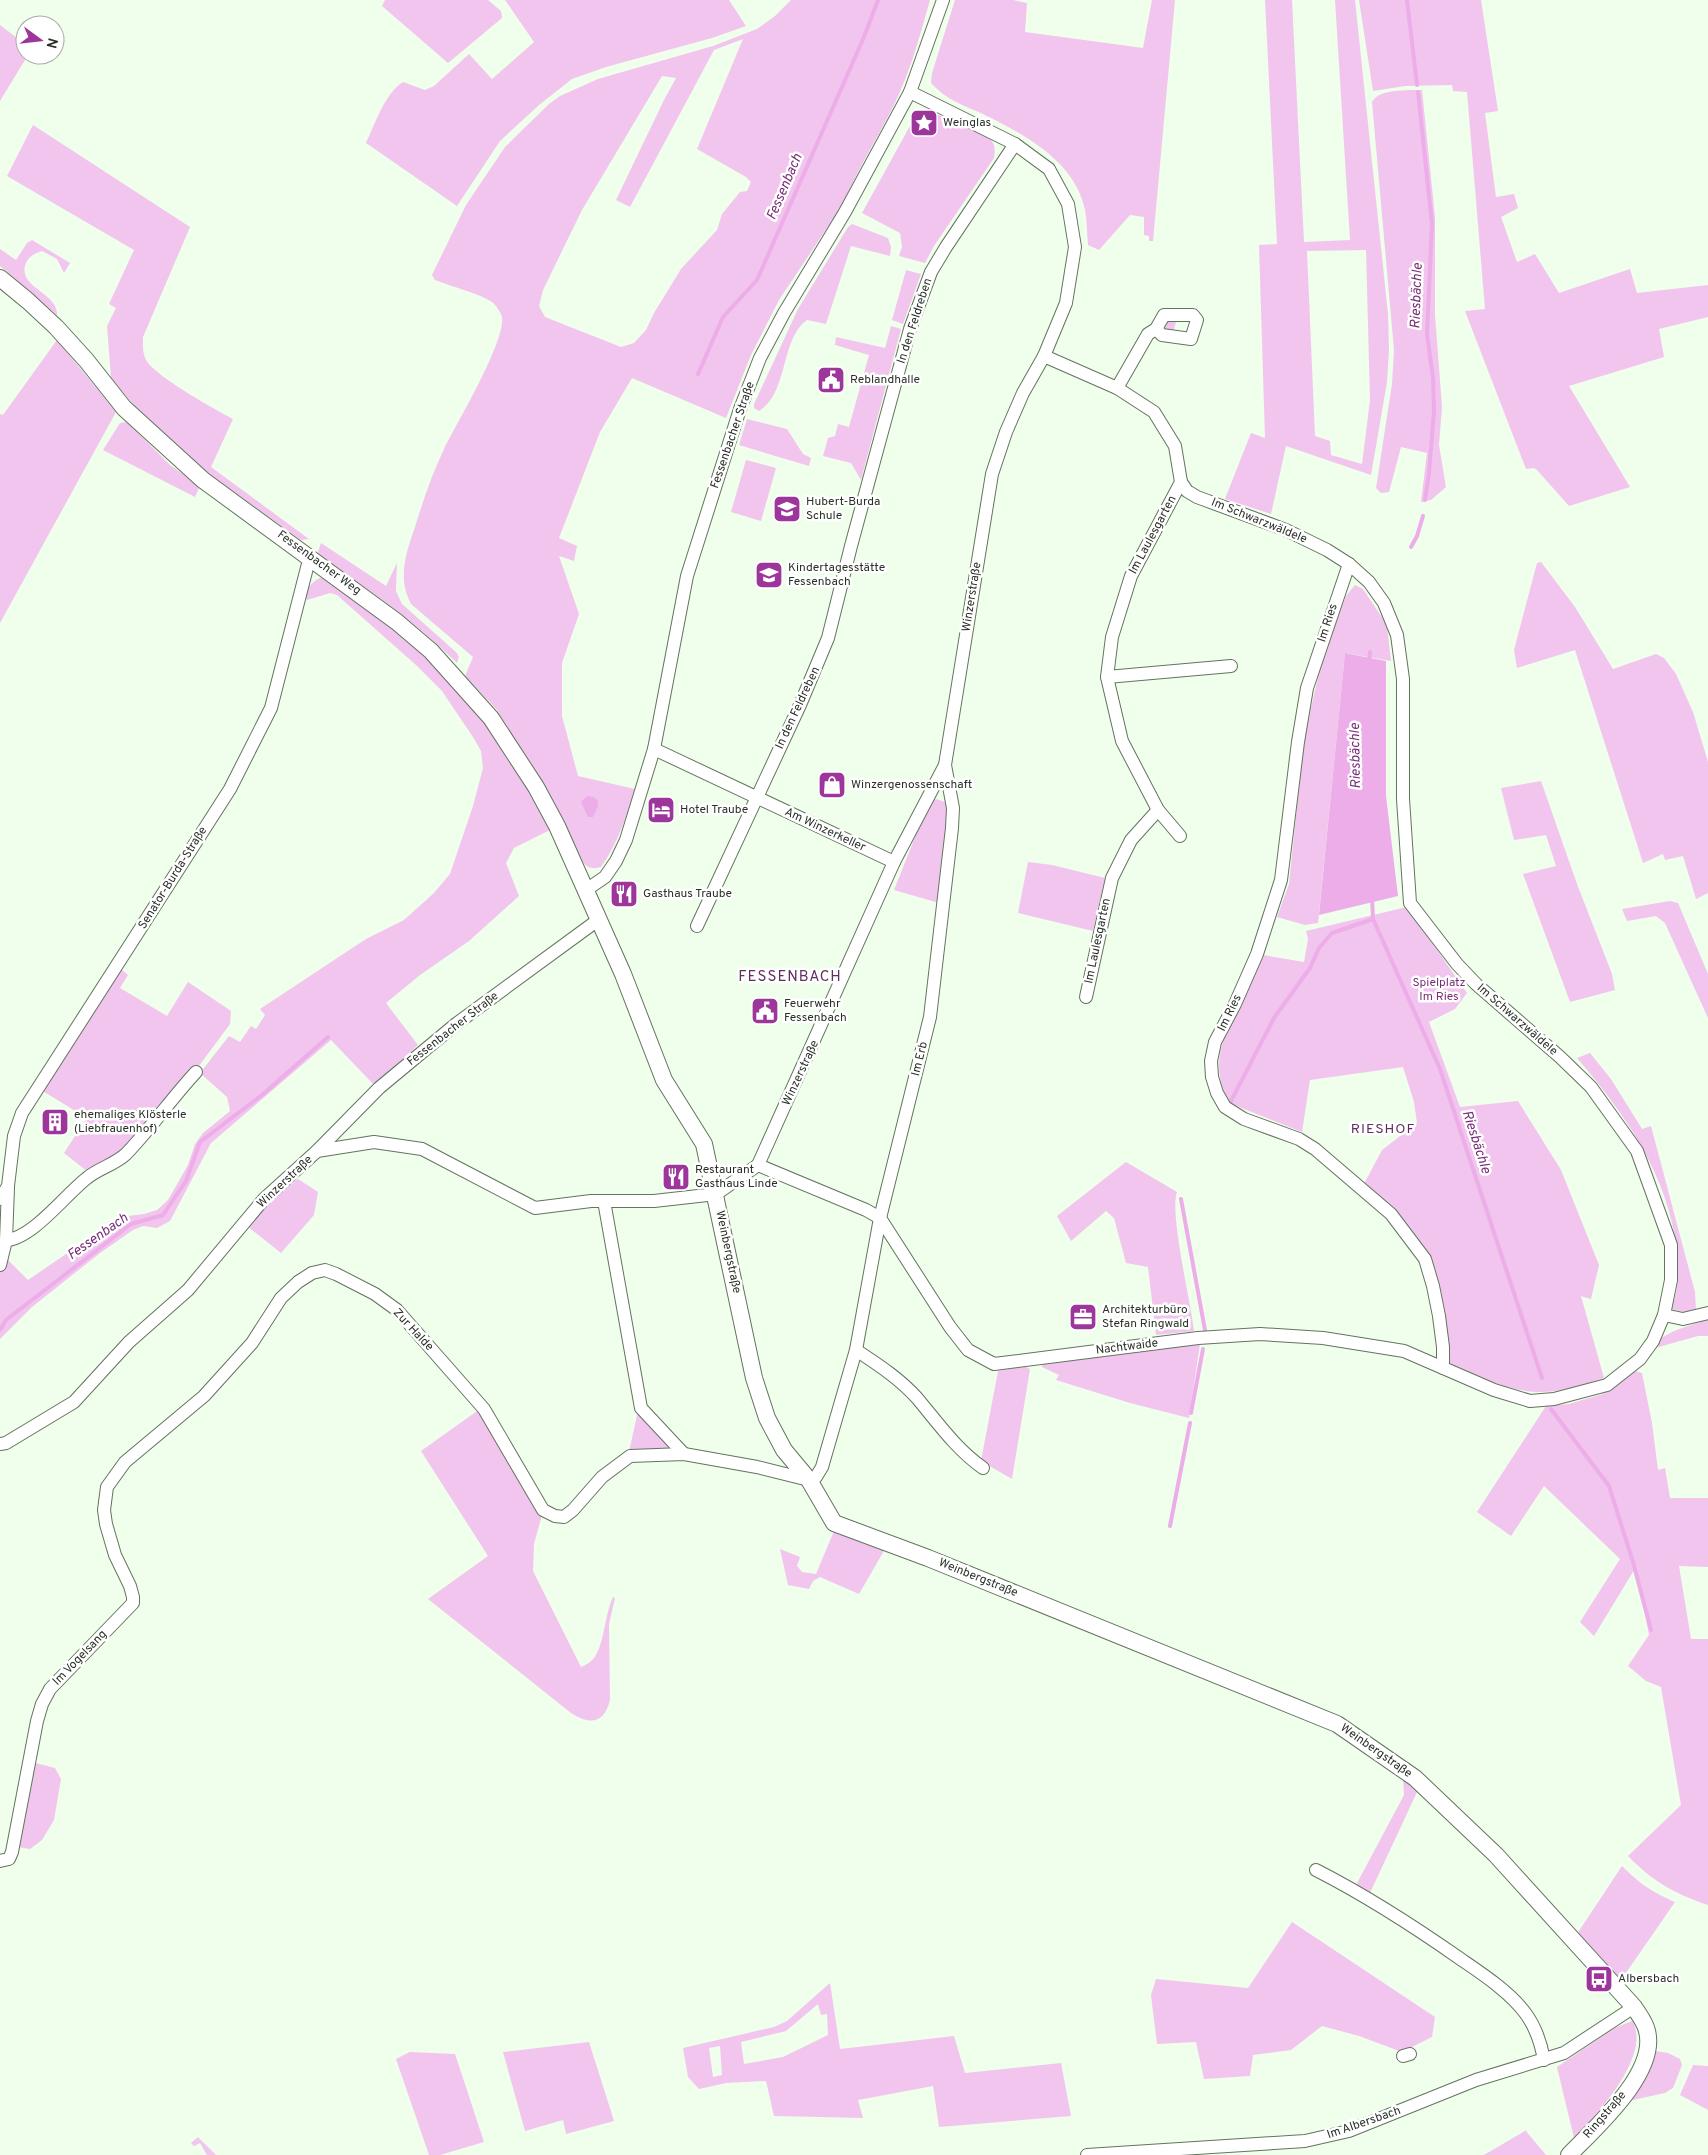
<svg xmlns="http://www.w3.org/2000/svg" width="1708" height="2155" font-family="Overpass,sans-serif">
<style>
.green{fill:#f2c5ef;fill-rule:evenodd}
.water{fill:#ecade8}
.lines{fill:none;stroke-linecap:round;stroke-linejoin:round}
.stream{stroke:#ecade8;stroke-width:4}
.street-casing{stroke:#64735f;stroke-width:14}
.secondary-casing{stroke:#64735f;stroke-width:18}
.street{stroke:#fff;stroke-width:12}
.secondary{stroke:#fff;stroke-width:16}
.labels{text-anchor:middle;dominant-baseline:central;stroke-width:5;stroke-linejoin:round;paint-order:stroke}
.poi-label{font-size:12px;fill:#2a3128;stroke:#fff;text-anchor:start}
.street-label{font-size:12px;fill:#2a3128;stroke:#fff}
.park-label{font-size:12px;fill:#782f76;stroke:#fff}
.water-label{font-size:14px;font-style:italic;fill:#772e75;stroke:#fff}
.neighbourhood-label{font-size:14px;letter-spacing:1px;fill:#612f5f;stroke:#fff}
.quarter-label{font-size:15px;letter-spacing:1px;fill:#612f5f;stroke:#fff}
</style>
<rect width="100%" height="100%" fill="#f0feec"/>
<g class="green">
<polygon points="385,0 488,0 501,11 502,18 448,63 382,6"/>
<path d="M505 0H729L746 26 712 38 606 67 572 79 539 105 500 141 457 206 366 143C375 124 385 93 403 82L425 90 434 86 469 54 492 79 534 42Z"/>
<path d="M791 0H930C920 36 910 72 894 105 877 139 857 170 843 204L779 300 751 355 726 418 632 378 600 432 559 538 577 546 574 561 559 556 579 614 562 663V716L578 776 635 789C626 817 618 843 601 867 594 869 588 869 583 862L539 779 497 710 465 676 473 657 411 604C397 578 406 553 415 527 423 501 432 474 444 449 455 426 511 333 501 314 499 310 495 304 492 302 483 295 447 285 435 280L432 275 466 205 505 147 549 104 560 96 598 79 713 46 757 29 775 16ZM743 39 697 149 746 177 751 182 747 191 740 192 722 214 717 230 681 269 654 313 646 330 634 343 621 347 545 317 539 306 543 290 582 210 662 76 676 78 664 100 616 200 630 207 714 50Z"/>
<path d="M955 0H1013L1027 3 1025 32 1143 48 1152 0H1175L1153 241H1149V236L1144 235V217L1130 215 1099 250 1088 245C1087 234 1087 221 1085 210 1075 161 1024 134 983 114 963 105 946 100 931 83L932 73Z"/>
<path d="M1265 0H1292L1304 242 1350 240 1335 0H1355L1388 314 1389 349 1387 382 1371 475 1286 446 1271 514 1225 499 1251 433 1265 438 1259 245 1277 244ZM1366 250 1370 400 1362 464 1331 455 1330 441 1315 436 1307 251Z"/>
<polygon points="1359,0 1481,0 1498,111 1485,113 1496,197 1514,194 1518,208 1501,217 1517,262 1535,254 1559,293 1630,269 1637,293 1708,285 1708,317 1659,329 1664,357 1569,386 1630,487 1569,506 1537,470 1534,468 1526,469 1465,311 1485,309 1467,92 1453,91 1452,85 1405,86 1373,91"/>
<polygon points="0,25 25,44 25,55 28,55 0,101"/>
<path d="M1409 90H1422L1435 217V315L1442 407 1439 445 1446 487 1431 500 1421 502 1427 453 1401 447 1389 492 1381 493 1376 488 1392 384 1394 350 1372 102C1379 90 1398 91 1409 90Z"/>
<path d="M924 111C936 113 983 131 990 139 996 145 995 151 994 158L934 246 925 263 899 256 902 247 900 233 862 213 916 115Z"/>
<path d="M33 125 190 227 143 337C143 345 142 352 146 360 155 376 214 409 233 419L211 467 309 539 301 540 208 473 156 431 111 378 107 326 116 308 109 304 134 250 7 176Z"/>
<path d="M852 224 888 238 891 247 890 256 851 246 826 324 807 320C780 339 789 392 759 411L754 408V404L798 309 848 227Z"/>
<path d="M32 240 70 263 64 273 57 259 42 251C35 253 29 256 26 263 16 288 58 292 57 315L0 266V249L16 260 27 243Z"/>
<polygon points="906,270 921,274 903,324 892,320"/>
<polygon points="1191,319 1192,322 1176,322 1173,333 1166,330 1164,327 1167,321"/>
<polygon points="891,326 901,329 861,480 851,463 823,456 828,438 835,436 838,424 849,427 869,355 835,345 836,337 885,348"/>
<polygon points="57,340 116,412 0,623 0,414 3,415"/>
<polygon points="747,419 787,429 803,454 811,458 809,466 739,445"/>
<polygon points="125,422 129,424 170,465 200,486 195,497 103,450 120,423"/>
<polygon points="746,460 776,468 761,521 731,512"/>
<path d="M321 543 386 586 397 563 396 591 402 604 457 653 459 657 457 663C415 621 367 588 317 555Z"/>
<polygon points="1541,562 1575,607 1613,669 1656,654 1664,658 1676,674 1693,712 1708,762 1708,893 1696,899 1683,856 1665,860 1663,854 1643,863 1575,650 1517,668 1514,650 1537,563"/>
<path d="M320 578H327L415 642 487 722 530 792 550 830 514 848 506 863 519 896 469 941 420 975 386 1003 418 1045 374 1085 331 1040 211 1143 170 1221 157 1228 143 1226 133 1230 100 1253 32 1307 0 1339V1273L8 1260 28 1280 113 1222 128 1216 144 1214 157 1210 168 1200 188 1165 195 1144 203 1133 230 1111 227 1097 200 1073 229 1036 240 1042 251 1026 256 1029 265 1015 260 1009 366 939 404 920 434 893 450 874 473 806 483 768 481 751 473 737 442 691 416 665 337 595 330 593 307 600C302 591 312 582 320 578Z"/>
<polygon points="1355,585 1363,589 1387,625 1391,661 1345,653 1318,923 1305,925 1277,917 1289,884 1304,738 1324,652 1346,596"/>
<polygon points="1541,781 1577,884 1612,974 1615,990 1570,1002 1523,874 1556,866 1546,835 1514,840 1501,788"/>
<polygon points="936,799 945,802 949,810 939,903 894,890 927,807 931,801"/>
<polygon points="1028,862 1052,865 1105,878 1093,931 1018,913"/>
<polygon points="1670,901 1678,903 1708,974 1708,1018 1665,923 1656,916 1627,921 1622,909"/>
<path d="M1407 907 1467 993 1455 1009 1429 1022 1460 1107 1518 1101 1561 1170 1599 1265 1591 1299 1581 1296 1604 1378C1584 1385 1564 1391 1543 1392 1510 1393 1477 1375 1447 1363L1435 1278 1364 1184 1382 1150 1417 1123 1414 1102 1403 1067 1310 1080 1302 1132 1234 1105C1221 1096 1217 1070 1220 1055 1224 1025 1250 984 1263 955L1304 962 1308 939 1306 931Z"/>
<polygon points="121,969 128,975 120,988 167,1016 188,982 231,1011 230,1024 196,1070 129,1146 88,1172 64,1153 87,1118 41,1090"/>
<path d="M1590 1053 1611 1079 1642 1129 1651 1126 1695 1292 1696 1310 1689 1313 1671 1309C1679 1290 1678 1272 1677 1252 1669 1176 1625 1114 1577 1058Z"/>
<path d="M1126 1162 1177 1192C1169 1212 1191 1303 1194 1331L1156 1335 1148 1267 1126 1263 1114 1218 1106 1211 1071 1241 1057 1216Z"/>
<polygon points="298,1179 318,1192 314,1215 281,1253 247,1226 262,1208"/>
<polygon points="1708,1319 1708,1336 1698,1336 1655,1348 1659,1339 1674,1331"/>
<polygon points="1200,1344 1189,1418 1130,1403 1056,1380 1059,1375 1042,1367 1043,1363"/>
<polygon points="1024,1366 1030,1369 1012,1479 981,1461 998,1371"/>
<path d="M1635 1371 1642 1373 1652 1423 1658 1470 1665 1468 1670 1498H1708V1567L1679 1566 1691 1639H1708V1905C1675 1894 1652 1881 1628 1856L1681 1805 1661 1687 1646 1681 1628 1666 1649 1635 1636 1567 1594 1636 1580 1622 1620 1559 1544 1486 1511 1536 1477 1512 1546 1406 1569 1404 1603 1394Z"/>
<path d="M480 1409 542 1515 534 1544 533 1571 581 1667C586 1665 591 1662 594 1658 605 1643 604 1616 613 1597L615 1598 609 1624 610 1700C604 1724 590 1725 571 1713L428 1599 488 1556 421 1451Z"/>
<polygon points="638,1411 667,1444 668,1448 666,1451 629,1452"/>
<polygon points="834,1531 885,1549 859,1594 820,1577 813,1581 809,1589 788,1585 780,1549 800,1557 797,1566 802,1572 816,1574"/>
<polygon points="32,1762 55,1768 61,1779 54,1820 42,1840 30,1849 18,1847"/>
<polygon points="1403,1779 1418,1790 1369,1895 1355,1887 1404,1795"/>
<path d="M1622 1866C1640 1884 1652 1892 1675 1902L1619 1983 1575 1937Z"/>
<polygon points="1292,1922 1435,2017 1432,2037 1402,2052 1359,2036 1322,2026 1291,2050 1253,2055 1250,2076 1204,2079 1196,2042 1157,2044 1151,1995 1156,1979 1248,1988"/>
<path d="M830 1983 840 2049 954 2036 965 2073 1061 2063 1071 2116 939 2127 933 2086 858 2100 863 2118 774 2116 766 2081 726 2083 699 2089 688 2077 683 2048 774 2027 787 2021ZM818 2004 821 2015 827 2014 828 2035 783 2057 744 2064 741 2042 786 2031ZM720 2046 722 2075 713 2077 709 2048Z"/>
<path d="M1632 2021C1653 2054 1596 2116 1574 2138L1557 2067 1615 2028Z"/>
<polygon points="589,2042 614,2121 566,2134 563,2120 525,2131 503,2052"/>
<polygon points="1655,2051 1668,2053 1680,2059 1682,2065 1673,2088 1665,2093 1628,2101"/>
<polygon points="410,2052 455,2054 484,2142 440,2155 429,2155 396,2059"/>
<polygon points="1693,2065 1708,2066 1708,2110 1680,2095"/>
<polygon points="1525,2130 1546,2155 1484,2155 1525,2131"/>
<polygon points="198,2137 216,2155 207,2155 200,2143 194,2146 191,2143"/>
</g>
<g class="water">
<polygon points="1345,653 1386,661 1386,796 1398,896 1319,915"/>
<polygon points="587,796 594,797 598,801 598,806 593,817 588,817 581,802"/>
</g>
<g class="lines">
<g class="stream">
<polyline points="1407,0 1417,85"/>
<polyline points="1418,92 1432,224 1427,334 1433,378 1434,411 1429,473 1425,500"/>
<polyline points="698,374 723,317 757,280 864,37 878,0"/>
<polyline points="1411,547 1417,536 1423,516"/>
<polyline points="1369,661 1370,652"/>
<polyline points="1372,898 1373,919 1440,1069 1542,1378"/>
<polyline points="1231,1101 1274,1018 1310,968 1319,948 1332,933 1373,919"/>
<polyline points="1181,1199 1205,1330"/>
<polyline points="0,1330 6,1320 131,1224 163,1215 186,1181 200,1142 262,1095 328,1037"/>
<polyline points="1551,1409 1609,1486 1633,1562 1651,1630"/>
<polyline points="1191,1413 1203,1349"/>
<polyline points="1170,1526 1190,1423"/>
</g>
<defs>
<g id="street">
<polyline points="1044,356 1117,388 1154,412 1175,446 1181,482 1131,576 1112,637 1107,677 1122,741 1158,810 1180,836"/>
<polyline points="1117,388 1148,334 1156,329 1164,315 1193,315 1197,320 1191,339 1162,335 1156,329"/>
<polyline points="1349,564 1307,688 1298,742 1281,880 1257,954 1235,1004 1215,1042 1211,1061 1212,1077 1217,1093 1225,1107 1244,1119 1299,1139 1315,1149 1391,1214 1425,1259 1433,1286 1439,1316 1443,1347 1443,1368"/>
<polyline points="1107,677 1231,666"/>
<polyline points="654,749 894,862"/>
<polyline points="586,890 605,877 616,861 626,840 654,749 687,576 740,409 760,358 784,313 845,212 910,92 943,0"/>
<polyline points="697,926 800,705 828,638 851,546 910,329 931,272 946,247 1015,144"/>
<polyline points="1086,997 1112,878 1131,840 1158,810"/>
<polyline points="317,1151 374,1142 422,1149 535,1208 591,1201 654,1201 716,1194 758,1165 894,862 945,765 992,474 1006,432 1023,393 1044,356 1066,303 1075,247 1068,204 1049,169 1015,144 910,92"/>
<polyline points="758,1165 866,1210 880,1218 950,1327 968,1350 994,1364 1198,1338 1260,1334 1323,1338 1404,1351 1494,1390 1530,1401 1554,1399 1607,1385 1640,1359 1653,1341 1664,1315 1671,1280 1671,1245 1637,1151 1591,1087 1560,1057 1476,984 1457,964 1410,903 1403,799 1403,679 1397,635 1384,603 1369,582 1349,564 1327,550 1286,530 1197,497 1187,491 1181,482"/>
<polyline points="0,1199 8,1186 14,1136 22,1113 230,789 271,708 310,556"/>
<polyline points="604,1201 641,1408 684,1454"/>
<path d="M6 1240C32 1239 66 1194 87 1178 99 1168 114 1165 126 1154 151 1128 172 1098 196 1072"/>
<polyline points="0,1265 6,1240 8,1188"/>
<polyline points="1664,1315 1683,1319 1708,1313"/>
<path d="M856 1350C877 1364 899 1378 917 1398 938 1423 956 1449 983 1468"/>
<polyline points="0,1444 6,1443 74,1402 129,1342 188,1290 264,1199 317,1151 379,1088 456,1024 598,920"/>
<polyline points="0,1861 9,1859 12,1852 37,1721 42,1704 50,1689 133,1603 133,1597 130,1586 115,1555 106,1524 104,1510 107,1487 125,1462 204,1396 252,1343 281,1298 298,1282 312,1273 325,1270 336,1274 375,1294 397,1310 484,1409 543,1510 555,1516 564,1517 573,1510 602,1477 630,1456 684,1454 757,1467 809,1480 816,1477 822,1467 856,1350 880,1218 930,1017 952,828 953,808 945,765"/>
<path d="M1316 1870C1367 1896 1415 1927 1462 1960 1484 1975 1511 1993 1526 2014 1536 2028 1541 2043 1544 2060"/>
<polyline points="1403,2056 1410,2054"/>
<polyline points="1087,2155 1305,2141 1349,2131 1476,2080 1564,2053 1634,2007"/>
</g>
<path id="secondary" d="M0 278 28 301 56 327 86 360 124 408 203 480 397 622 431 651 491 718 536 787 557 826 623 974 664 1080 704 1144 754 1378 767 1418 784 1450 809 1480 834 1523 928 1558 1337 1724 1415 1778 1496 1855 1634 2007C1639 2015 1645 2022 1647 2031 1658 2073 1595 2128 1569 2155"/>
</defs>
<use href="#street" class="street-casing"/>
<use href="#secondary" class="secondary-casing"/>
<use href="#street" class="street"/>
<use href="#secondary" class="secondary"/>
</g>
<defs>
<symbol id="sight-square" viewBox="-11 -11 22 22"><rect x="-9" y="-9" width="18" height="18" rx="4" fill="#9d369a" stroke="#fff"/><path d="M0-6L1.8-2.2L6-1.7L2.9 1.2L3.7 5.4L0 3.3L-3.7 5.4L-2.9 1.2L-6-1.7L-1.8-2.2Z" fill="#fff"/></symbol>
<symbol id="civic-square" viewBox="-11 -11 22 22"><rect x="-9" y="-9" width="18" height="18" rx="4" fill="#9d369a" stroke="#fff"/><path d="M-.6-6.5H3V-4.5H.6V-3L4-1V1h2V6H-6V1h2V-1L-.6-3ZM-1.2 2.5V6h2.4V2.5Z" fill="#fff"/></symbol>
<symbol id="school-square" viewBox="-11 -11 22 22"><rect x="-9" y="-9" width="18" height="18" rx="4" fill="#9d369a" stroke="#fff"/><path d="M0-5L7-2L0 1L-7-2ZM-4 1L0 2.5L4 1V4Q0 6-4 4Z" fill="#fff"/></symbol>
<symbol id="shop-square" viewBox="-11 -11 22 22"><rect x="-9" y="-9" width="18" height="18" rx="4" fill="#9d369a" stroke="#fff"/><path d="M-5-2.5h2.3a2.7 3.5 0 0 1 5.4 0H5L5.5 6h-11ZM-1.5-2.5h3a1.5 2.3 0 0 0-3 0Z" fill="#fff"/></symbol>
<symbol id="hotel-square" viewBox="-11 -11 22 22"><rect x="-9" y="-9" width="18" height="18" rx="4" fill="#9d369a" stroke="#fff"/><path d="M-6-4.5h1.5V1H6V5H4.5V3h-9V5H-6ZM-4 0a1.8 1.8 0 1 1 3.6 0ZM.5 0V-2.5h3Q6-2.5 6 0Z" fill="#fff"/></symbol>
<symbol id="restaurant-square" viewBox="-11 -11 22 22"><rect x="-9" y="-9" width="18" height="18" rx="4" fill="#9d369a" stroke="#fff"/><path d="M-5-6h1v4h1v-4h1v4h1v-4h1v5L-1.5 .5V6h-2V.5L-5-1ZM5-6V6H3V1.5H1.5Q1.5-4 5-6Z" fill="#fff"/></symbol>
<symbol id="building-square" viewBox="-11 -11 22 22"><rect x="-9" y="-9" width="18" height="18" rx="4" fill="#9d369a" stroke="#fff"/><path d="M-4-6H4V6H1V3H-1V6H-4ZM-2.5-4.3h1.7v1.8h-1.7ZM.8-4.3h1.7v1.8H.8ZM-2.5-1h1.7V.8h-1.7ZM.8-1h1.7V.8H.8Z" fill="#fff"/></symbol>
<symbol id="office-square" viewBox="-11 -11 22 22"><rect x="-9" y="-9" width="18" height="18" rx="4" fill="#9d369a" stroke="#fff"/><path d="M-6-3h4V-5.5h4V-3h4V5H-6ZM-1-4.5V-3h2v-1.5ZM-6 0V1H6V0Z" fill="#fff"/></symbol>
<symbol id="bus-square" viewBox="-11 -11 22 22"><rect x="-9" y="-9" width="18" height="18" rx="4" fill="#9d369a" stroke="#fff"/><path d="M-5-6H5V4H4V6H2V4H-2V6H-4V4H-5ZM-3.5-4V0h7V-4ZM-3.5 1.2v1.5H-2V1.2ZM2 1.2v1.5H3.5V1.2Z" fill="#fff"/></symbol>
</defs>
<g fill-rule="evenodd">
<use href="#sight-square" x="908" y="107" width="32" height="32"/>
<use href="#civic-square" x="815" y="364" width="32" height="32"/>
<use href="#school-square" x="771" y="493" width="32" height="32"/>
<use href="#school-square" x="753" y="559" width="32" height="32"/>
<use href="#shop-square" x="816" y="769" width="32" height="32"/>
<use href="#hotel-square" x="645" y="794" width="32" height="32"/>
<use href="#restaurant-square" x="608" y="878" width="32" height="32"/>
<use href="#civic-square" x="749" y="995" width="32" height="32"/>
<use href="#building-square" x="39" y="1106" width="32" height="32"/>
<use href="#restaurant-square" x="660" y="1161" width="32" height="32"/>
<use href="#office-square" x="1067" y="1301" width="32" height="32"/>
<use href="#bus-square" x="1583" y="1963" width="32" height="32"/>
</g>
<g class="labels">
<g class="poi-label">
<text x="943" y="123">Weinglas</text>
<text x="850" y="380">Reblandhalle</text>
<text x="806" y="502">Hubert-Burda<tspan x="806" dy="14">Schule</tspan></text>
<text x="788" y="568">Kindertagesstätte<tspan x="788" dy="14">Fessenbach</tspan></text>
<text x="851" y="785">Winzergenossenschaft</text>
<text x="680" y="810">Hotel Traube</text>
<text x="643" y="894">Gasthaus Traube</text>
<text x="784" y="1004">Feuerwehr<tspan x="784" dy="14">Fessenbach</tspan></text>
<text x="74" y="1115">ehemaliges Klösterle<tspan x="74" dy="14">(Liebfrauenhof)</tspan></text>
<text x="695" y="1170">Restaurant<tspan x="695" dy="14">Gasthaus Linde</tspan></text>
<text x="1102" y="1310">Architekturbüro<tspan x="1102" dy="14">Stefan Ringwald</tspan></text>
<text x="1618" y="1979">Albersbach</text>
</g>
<g class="street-label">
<text transform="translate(915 321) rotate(-72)">In den Feldreben</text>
<text transform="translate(733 435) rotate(-71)">Fessenbacher Straße</text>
<text transform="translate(1259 521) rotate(22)">Im Schwarzwäldele</text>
<text transform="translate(1153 535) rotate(-62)">Im Laulesgarten</text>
<text transform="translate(319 563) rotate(36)">Fessenbacher Weg</text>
<text transform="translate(972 597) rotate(-81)">Winzerstraße</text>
<text transform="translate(1328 623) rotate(-72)">Im Ries</text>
<text transform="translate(798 708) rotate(-65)">In den Feldreben</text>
<text transform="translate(825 830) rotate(25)">Am Winzerkeller</text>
<text transform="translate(173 878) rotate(-58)">Senator-Burda-Straße</text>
<text transform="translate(1098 941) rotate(-78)">Im Laulesgarten</text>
<text transform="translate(1230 1013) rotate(-64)">Im Ries</text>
<text transform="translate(1517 1020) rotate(41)">Im Schwarzwäldele</text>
<text transform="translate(453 1029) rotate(-38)">Fessenbacher Straße</text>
<text transform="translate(920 1059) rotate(-76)">Im Erb</text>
<text transform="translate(801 1073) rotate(-65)">Winzerstraße</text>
<text transform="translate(285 1182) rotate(-43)">Winzerstraße</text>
<text transform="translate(728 1252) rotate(78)">Weinbergstraße</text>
<text transform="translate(413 1330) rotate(47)">Zur Halde</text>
<text transform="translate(1127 1347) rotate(-7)">Nachtwaide</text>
<text transform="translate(978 1578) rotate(22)">Weinbergstraße</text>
<text transform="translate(80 1658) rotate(-46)">Im Vogelsang</text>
<text transform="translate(1376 1751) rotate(35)">Weinbergstraße</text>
<text transform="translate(1605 2115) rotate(-49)">Ringstraße</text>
<text transform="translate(1364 2123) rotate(-19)">Im Albersbach</text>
</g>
<g class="park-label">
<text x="1439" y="983">Spielplatz<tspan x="1439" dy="14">Im Ries</tspan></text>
</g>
<g class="water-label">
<text transform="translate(785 187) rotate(-67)">Fessenbach</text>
<text transform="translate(1417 296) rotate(-88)">Riesbächle</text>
<text transform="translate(1356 756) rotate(-91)">Riesbächle</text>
<text transform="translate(1476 1142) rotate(72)">Riesbächle</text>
<text transform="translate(98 1237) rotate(-35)">Fessenbach</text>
</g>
<g class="neighbourhood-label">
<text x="1383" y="1129">RIESHOF</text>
</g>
<g class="quarter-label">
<text x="790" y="977">FESSENBACH</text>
</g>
</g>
<g transform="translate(40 40) rotate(105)"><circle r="24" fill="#ffffff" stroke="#aaada9"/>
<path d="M0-4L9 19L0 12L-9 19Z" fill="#9d369a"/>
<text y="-8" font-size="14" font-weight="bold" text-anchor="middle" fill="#2a3128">N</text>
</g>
</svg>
